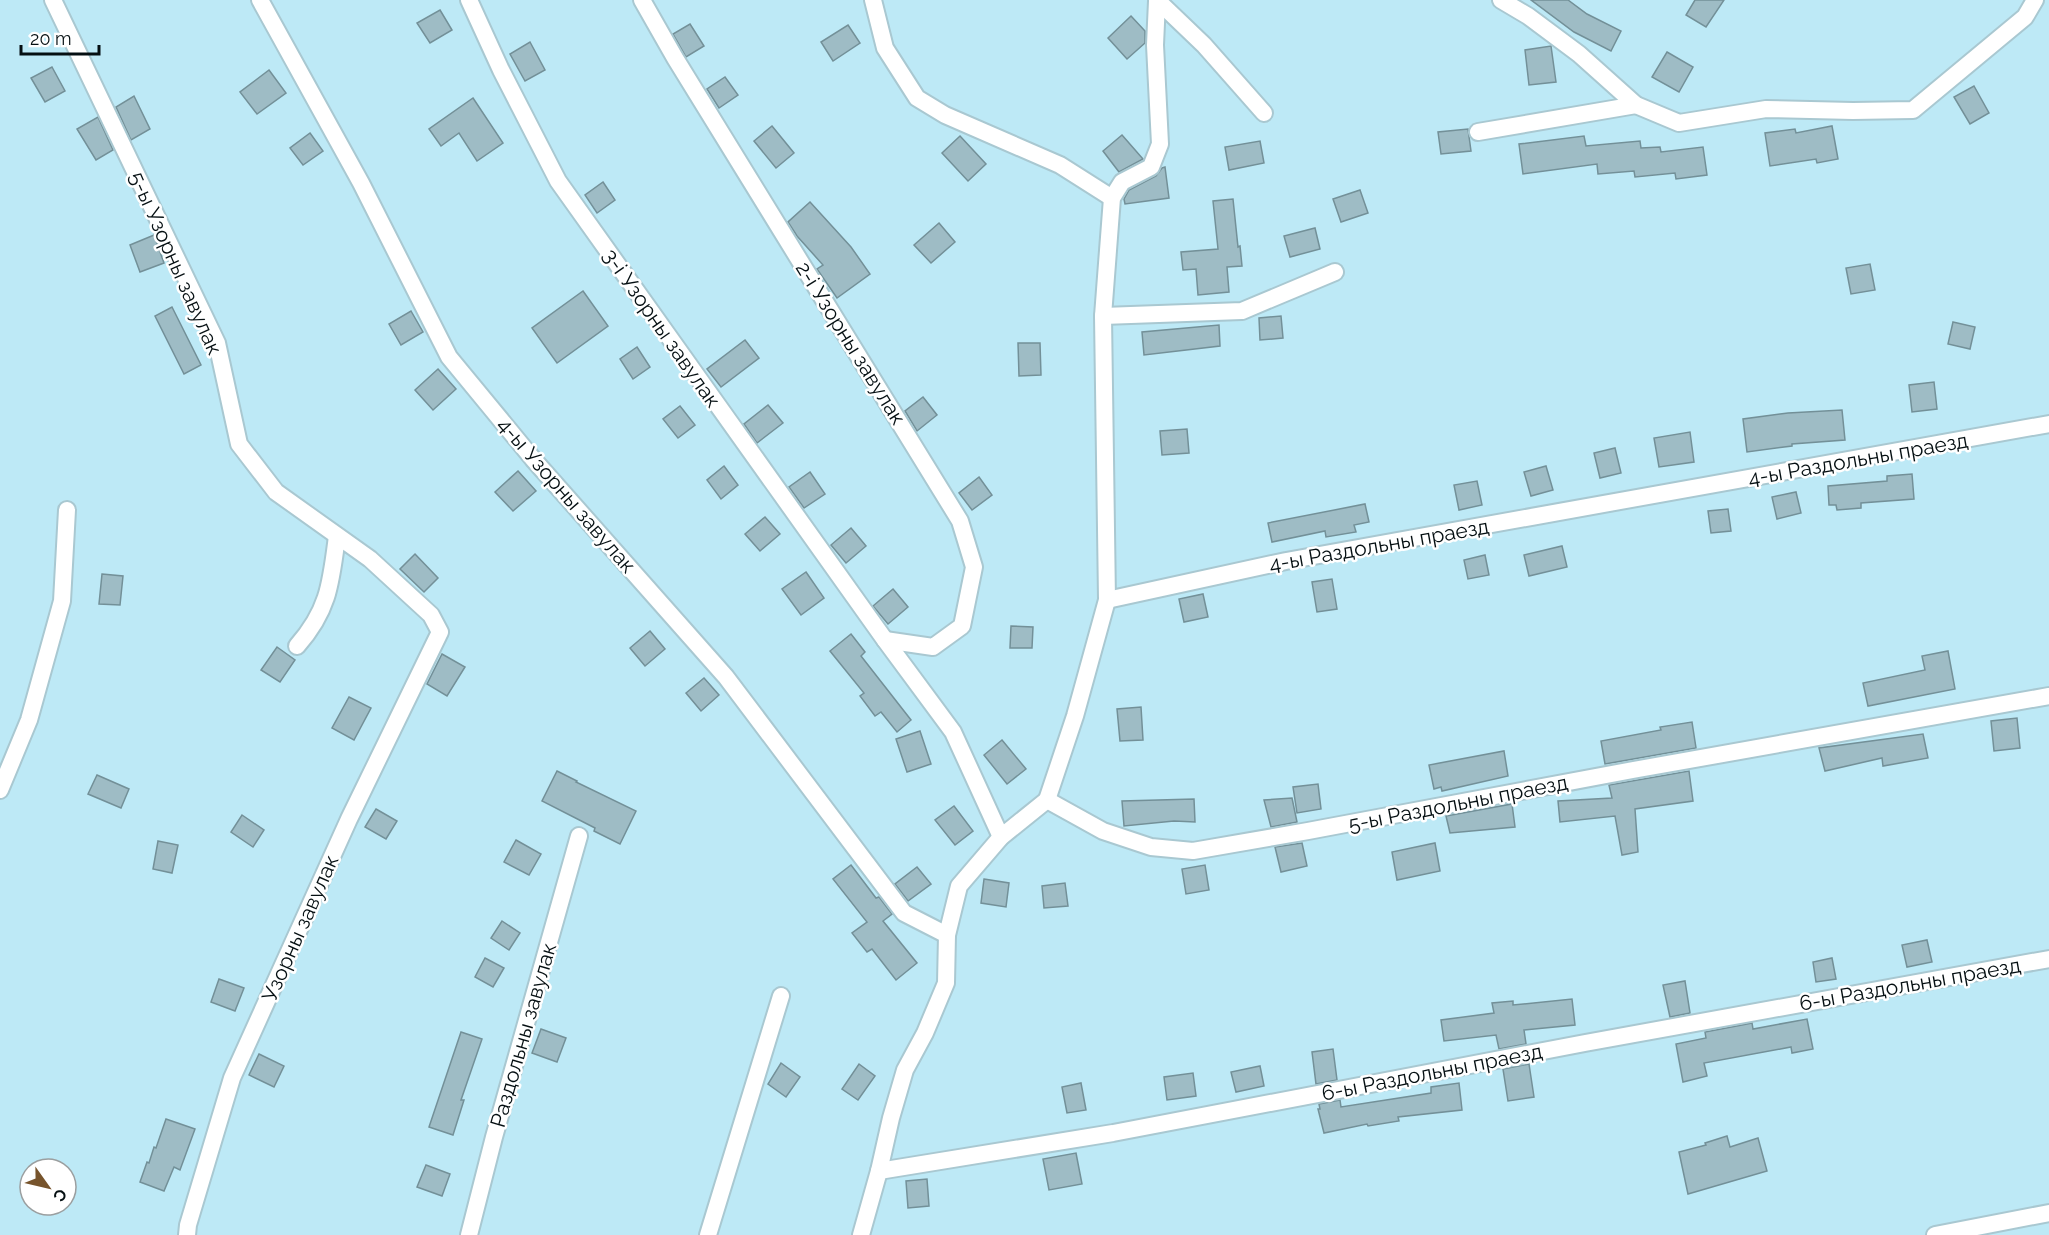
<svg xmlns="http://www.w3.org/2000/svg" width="2049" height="1235" font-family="Raleway,sans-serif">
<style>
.green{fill:#bde9f6;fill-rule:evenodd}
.building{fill:#9ebcc5;stroke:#739098;stroke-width:1.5}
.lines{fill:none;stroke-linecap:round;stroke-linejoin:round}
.lane-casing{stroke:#a9c8d1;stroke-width:20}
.lane{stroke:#fff;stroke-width:16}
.labels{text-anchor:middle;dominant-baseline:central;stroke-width:5;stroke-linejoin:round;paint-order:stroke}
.street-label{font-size:21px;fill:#050f12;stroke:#fff}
</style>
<rect width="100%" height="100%" fill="#e4f7fd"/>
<path class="green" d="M0 0H2049V1235H0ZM30 1169H66V1205H30Z"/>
<g class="building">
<polygon points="1531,0 1568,0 1587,14 1621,31 1611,51 1574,32"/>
<polygon points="1695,0 1724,0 1706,27 1686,15"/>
<polygon points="440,10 452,30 430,43 417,23"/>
<polygon points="1131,16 1145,31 1145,43 1127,59 1108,38"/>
<polygon points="690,24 704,46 686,57 673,34"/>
<polygon points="848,25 860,43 833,61 821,42"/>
<polygon points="530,42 545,70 525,81 510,54"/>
<polygon points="1551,46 1556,82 1529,85 1525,50"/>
<polygon points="1667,52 1693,67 1679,92 1652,77"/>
<polygon points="52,67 65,91 45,102 31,78"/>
<polygon points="269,70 286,93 257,114 240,92"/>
<polygon points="725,77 738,95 719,108 707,89"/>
<polygon points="1974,86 1989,113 1970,124 1954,97"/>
<polygon points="134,96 150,129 131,140 116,107"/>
<polygon points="473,98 503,143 477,161 459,133 441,146 429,129"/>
<polygon points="98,117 113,150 96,160 77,129"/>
<polygon points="772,126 794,153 776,168 754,141"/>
<polygon points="1832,126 1838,159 1817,163 1816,159 1770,166 1765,133 1795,129 1796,133"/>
<polygon points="1468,129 1471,151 1441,154 1438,132"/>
<polygon points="310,133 323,151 303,165 290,148"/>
<polygon points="1122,135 1143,159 1119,172 1103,151"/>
<polygon points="960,136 986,164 968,181 942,153"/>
<polygon points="1584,136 1586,146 1640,141 1641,148 1660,147 1661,152 1703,147 1707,175 1676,179 1675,173 1635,177 1634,171 1598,174 1597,164 1523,174 1519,144"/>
<polygon points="1260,141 1264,163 1229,170 1225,147"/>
<polygon points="1165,167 1169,198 1125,204 1124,199 1129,190 1156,176 1162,168"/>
<polygon points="603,182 615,200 597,213 585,195"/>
<polygon points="1360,190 1368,213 1341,222 1333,199"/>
<polygon points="1233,199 1238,247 1240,246 1242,266 1227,267 1229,292 1198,295 1196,269 1183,270 1181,252 1218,249 1213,201"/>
<polygon points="810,202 851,247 870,274 837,298 817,269 823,265 797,236 788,222"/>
<polygon points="939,223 955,242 931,263 914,245"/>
<polygon points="1315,228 1320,249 1290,257 1284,236"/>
<polygon points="154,235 164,263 140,272 130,245"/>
<polygon points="1870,264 1875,290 1851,294 1846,268"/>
<polygon points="583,291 608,326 557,363 532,328"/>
<polygon points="172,307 201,365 184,374 155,316"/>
<polygon points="411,311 423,332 401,345 389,324"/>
<polygon points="1281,316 1283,338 1260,340 1259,318"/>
<polygon points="1953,322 1975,327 1970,349 1948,344"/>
<polygon points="1219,325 1220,346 1144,355 1142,332"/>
<polygon points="745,340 759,358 721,387 707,369"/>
<polygon points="1018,343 1040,343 1041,375 1019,376"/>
<polygon points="637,347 650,367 633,379 620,359"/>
<polygon points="438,369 456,389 433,410 415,390"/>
<polygon points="1934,382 1937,409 1912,412 1909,385"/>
<polygon points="923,397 937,415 917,431 905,411"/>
<polygon points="768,405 783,423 757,443 744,424"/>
<polygon points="680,406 695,425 678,438 663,419"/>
<polygon points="1842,410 1845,440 1792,444 1792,446 1747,452 1743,419 1788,413"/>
<polygon points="1187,429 1189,453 1162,455 1160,431"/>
<polygon points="1690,432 1694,462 1659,467 1654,438"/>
<polygon points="1615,448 1621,473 1600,478 1594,453"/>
<polygon points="724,466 738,485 721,499 707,480"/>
<polygon points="1546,466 1553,490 1531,496 1524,472"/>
<polygon points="518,471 536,491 513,511 495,492"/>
<polygon points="810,472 825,494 804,508 789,487"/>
<polygon points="1912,474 1914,499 1861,503 1861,508 1837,510 1836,505 1829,505 1828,486 1887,481 1887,476"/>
<polygon points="979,477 992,495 972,510 959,493"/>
<polygon points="1477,481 1482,505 1459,510 1454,485"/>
<polygon points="1796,492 1801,513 1777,519 1772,497"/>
<polygon points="1365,504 1369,522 1354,525 1356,532 1326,537 1325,531 1272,542 1268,523"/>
<polygon points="1728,509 1731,531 1711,533 1708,511"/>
<polygon points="765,517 780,534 760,551 745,534"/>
<polygon points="851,528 866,546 846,563 831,545"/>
<polygon points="1562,546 1567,567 1529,576 1524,555"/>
<polygon points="415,554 438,578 424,592 400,569"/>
<polygon points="1485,555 1489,575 1468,579 1464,560"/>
<polygon points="806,572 824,598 801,615 782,589"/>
<polygon points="102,574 123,576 120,605 99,604"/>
<polygon points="1332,579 1337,609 1317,612 1312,582"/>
<polygon points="893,589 908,607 888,624 873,606"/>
<polygon points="1203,594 1208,617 1184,622 1179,599"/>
<polygon points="1011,626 1033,627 1032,648 1010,648"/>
<polygon points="650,631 665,649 645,666 630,648"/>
<polygon points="851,634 865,652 861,656 911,720 897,732 881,712 875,716 860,696 864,693 830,651"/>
<polygon points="277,647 295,660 280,682 261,670"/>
<polygon points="1948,651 1955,689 1868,706 1863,683 1925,670 1922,656"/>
<polygon points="442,654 465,667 447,696 427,684"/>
<polygon points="704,678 719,695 701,711 686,693"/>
<polygon points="349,697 371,708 354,740 332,728"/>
<polygon points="1141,707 1143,740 1120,741 1117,709"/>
<polygon points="2017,718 2020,748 1994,751 1991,721"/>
<polygon points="1692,722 1696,748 1605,764 1601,741 1661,730 1660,727"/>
<polygon points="920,731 931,764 907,772 896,739"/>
<polygon points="1923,734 1928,758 1883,766 1882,758 1825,771 1819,748"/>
<polygon points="1002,740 1026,769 1007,784 984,755"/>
<polygon points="1504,751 1508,776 1442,791 1441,787 1434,789 1429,765"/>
<polygon points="557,771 577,781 576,782 636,811 620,844 594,831 595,828 542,801"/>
<polygon points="1689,771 1693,801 1635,809 1638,852 1622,855 1615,816 1560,822 1558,801 1612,798 1609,785"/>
<polygon points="97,775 129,789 121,808 88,794"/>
<polygon points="1318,784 1321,809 1297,813 1293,787"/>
<polygon points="1292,798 1297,822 1271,827 1264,800"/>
<polygon points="1194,799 1195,822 1174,821 1124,826 1122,801"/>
<polygon points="1512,804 1515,827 1450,833 1446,816"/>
<polygon points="954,806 973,831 955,845 935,820"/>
<polygon points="376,809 397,821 386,839 365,827"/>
<polygon points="242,815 264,830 253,847 231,832"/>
<polygon points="516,840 541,854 529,875 504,862"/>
<polygon points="158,841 178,845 172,873 153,869"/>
<polygon points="1302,843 1307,866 1281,872 1275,847"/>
<polygon points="1435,843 1440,871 1397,880 1392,852"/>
<polygon points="851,865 876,898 879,897 892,914 883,921 917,963 896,980 872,949 867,952 852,933 867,922 833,879"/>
<polygon points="1205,865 1209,890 1186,894 1182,869"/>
<polygon points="917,867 931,884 908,901 895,884"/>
<polygon points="984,879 1009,883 1006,907 981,903"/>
<polygon points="1065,883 1068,906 1044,908 1042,886"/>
<polygon points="502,921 520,933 509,950 491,938"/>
<polygon points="1927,940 1932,962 1907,967 1902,945"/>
<polygon points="485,958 504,968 493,987 475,977"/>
<polygon points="1832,958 1836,979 1816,982 1813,962"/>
<polygon points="219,979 244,988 235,1011 211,1002"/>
<polygon points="1685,981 1690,1013 1670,1017 1663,985"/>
<polygon points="1572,999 1575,1025 1524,1030 1526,1044 1499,1049 1496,1035 1444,1041 1441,1020 1494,1013 1492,1003 1513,1001 1513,1005"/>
<polygon points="1807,1019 1813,1049 1792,1053 1791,1047 1704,1063 1707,1076 1683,1082 1676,1044 1706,1038 1705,1032 1742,1025 1752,1023 1753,1029"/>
<polygon points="541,1029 566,1038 557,1062 532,1053"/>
<polygon points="461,1032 482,1039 461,1100 464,1100 453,1135 429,1127"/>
<polygon points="1333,1049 1337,1080 1316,1084 1312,1052"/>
<polygon points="259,1054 284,1066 274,1087 249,1075"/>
<polygon points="781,1063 800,1077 786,1097 768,1084"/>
<polygon points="859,1064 875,1076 858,1100 842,1089"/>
<polygon points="1529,1064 1534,1097 1508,1101 1503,1069"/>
<polygon points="1260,1066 1264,1086 1236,1092 1231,1072"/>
<polygon points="1193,1073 1196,1096 1167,1100 1164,1077"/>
<polygon points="1081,1083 1086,1110 1067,1113 1062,1087"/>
<polygon points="1459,1083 1462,1110 1398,1117 1399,1121 1368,1126 1367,1124 1324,1133 1318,1109 1320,1109 1319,1104 1340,1100 1341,1107 1431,1093 1431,1087"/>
<polygon points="166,1119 195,1129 180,1170 174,1167 164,1191 140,1182 147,1162 149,1163 154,1147 156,1148"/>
<polygon points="1727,1136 1730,1147 1758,1138 1767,1171 1688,1194 1679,1152 1706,1145 1705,1143"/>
<polygon points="1076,1153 1082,1184 1049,1190 1043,1159"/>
<polygon points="426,1165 450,1174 442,1196 417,1187"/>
<polygon points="927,1179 929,1206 908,1208 906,1181"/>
</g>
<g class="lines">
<defs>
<g id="lane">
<polyline points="53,0 217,343 239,444 276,492 370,559 431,615 440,632 349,819 232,1078 188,1225 187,1235"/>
<polyline points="260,0 361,183 449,357 533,459 726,677 904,913 947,935"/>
<polyline points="469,0 501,70 558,181 885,640 953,732 1001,837"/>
<polyline points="642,0 675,58 960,521 974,567 962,626 933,647 885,640"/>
<polyline points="873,0 885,48 917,98 945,115 1060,165 1112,198"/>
<polyline points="1157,0 1204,45 1264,113"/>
<polyline points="1501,0 1528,16 1579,54 1636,105 1679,123 1766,109 1853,111 1913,110 2025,17 2035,0"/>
<polyline points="1478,132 1636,105"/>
<polyline points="1103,316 1242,311 1335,272"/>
<polyline points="1107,600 1286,561 2049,424"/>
<path d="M297 646C329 610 331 582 337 536"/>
<polyline points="0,790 29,720 62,601 67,510"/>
<polyline points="1047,800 1103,831 1151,847 1193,851 1308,831 1633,770 2049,696"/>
<polyline points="1047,800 1075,716 1107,600 1103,316 1112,198 1122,182 1151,167 1160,144 1155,45 1157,1"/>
<polyline points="879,1171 891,1118 905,1070 925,1033 946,983 947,935 959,886 1001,837 1047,800"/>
<polyline points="469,1235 494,1137 579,836"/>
<polyline points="708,1235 781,996"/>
<polyline points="861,1235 879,1171 1113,1133 1585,1043 2049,959"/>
<polyline points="1935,1235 2049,1213"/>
</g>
</defs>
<use href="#lane" class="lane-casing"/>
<use href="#lane" class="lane"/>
</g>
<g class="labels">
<g class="street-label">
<text transform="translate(176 263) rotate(66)">5-ы Узорны завулак</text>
<text transform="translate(662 328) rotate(55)">3-і Узорны завулак</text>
<text transform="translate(851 343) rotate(58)">2-і Узорны завулак</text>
<text transform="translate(1858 459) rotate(-10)">4-ы Раздольны праезд</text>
<text transform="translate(567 495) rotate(49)">4-ы Узорны завулак</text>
<text transform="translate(1379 545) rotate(-10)">4-ы Раздольны праезд</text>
<text transform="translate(1458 803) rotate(-11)">5-ы Раздольны праезд</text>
<text transform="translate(300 928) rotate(-66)">Узорны завулак</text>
<text transform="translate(1910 984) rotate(-10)">6-ы Раздольны праезд</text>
<text transform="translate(523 1035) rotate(-74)">Раздольны завулак</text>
<text transform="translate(1432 1072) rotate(-11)">6-ы Раздольны праезд</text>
</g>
</g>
<g transform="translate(48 1187) rotate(124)"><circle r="28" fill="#ffffff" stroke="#9b9fa0" stroke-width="1.5"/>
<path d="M0-4.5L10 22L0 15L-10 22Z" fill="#77542c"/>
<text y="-9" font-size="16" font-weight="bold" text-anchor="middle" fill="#050f12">С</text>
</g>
<path d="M21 45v9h78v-9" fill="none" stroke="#050f12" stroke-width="3"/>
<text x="30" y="45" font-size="18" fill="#050f12" stroke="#ffffff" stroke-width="4.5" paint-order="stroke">20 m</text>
</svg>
